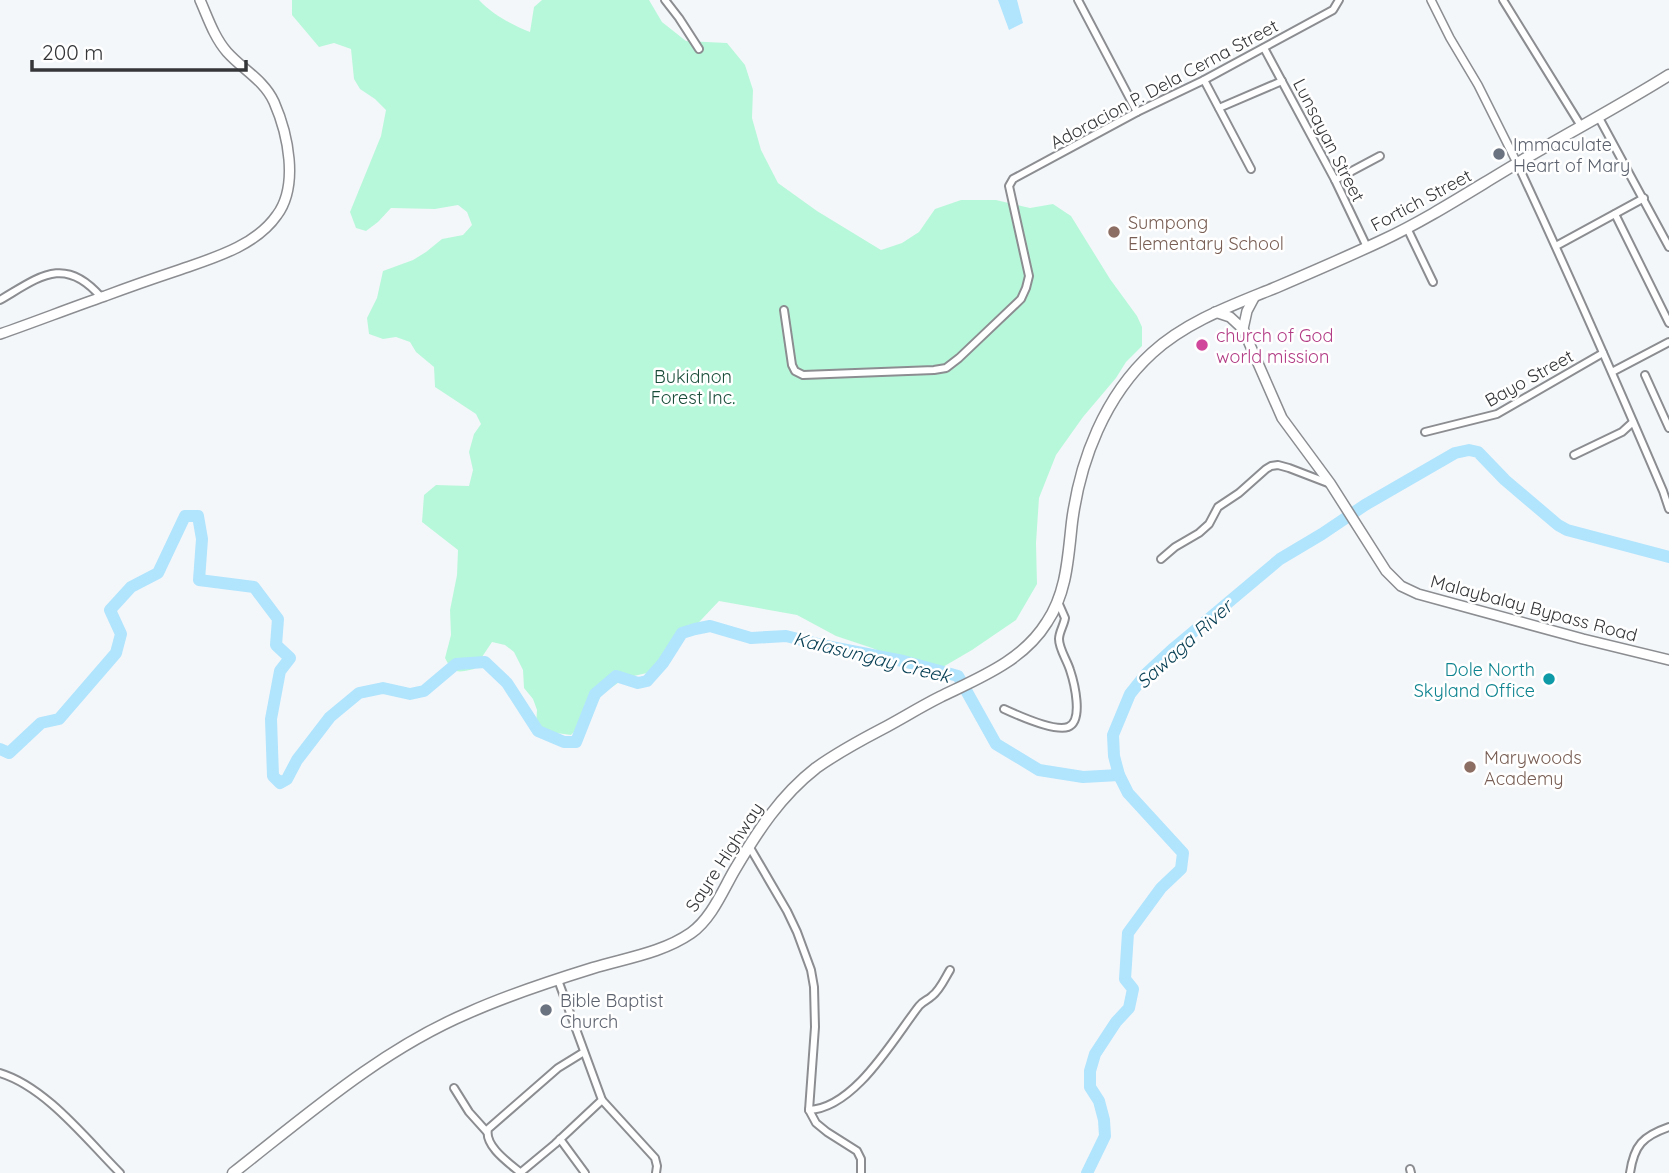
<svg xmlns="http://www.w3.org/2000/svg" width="1669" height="1173" font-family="Quicksand,sans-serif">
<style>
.green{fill:#b8f8da}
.water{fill:#b1e4fd}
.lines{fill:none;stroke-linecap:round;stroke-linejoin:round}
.river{stroke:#b1e4fd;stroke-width:12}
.minor-casing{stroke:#8b8d91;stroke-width:10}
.tertiary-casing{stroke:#8b8d91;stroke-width:10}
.secondary-casing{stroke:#8b8d91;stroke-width:12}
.trunk-casing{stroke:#8b8d91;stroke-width:13}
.minor{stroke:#fff;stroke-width:6}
.tertiary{stroke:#fff;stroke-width:7}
.secondary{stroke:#fff;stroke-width:9}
.trunk{stroke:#fff;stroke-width:10}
.worship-dot{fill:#6b7280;stroke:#fff;stroke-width:2.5}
.education-dot{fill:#8d6e63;stroke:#fff;stroke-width:2.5}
.hotel-dot{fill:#d1479c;stroke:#fff;stroke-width:2.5}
.culture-dot{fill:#0f9aa8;stroke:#fff;stroke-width:2.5}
.labels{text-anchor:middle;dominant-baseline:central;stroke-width:5;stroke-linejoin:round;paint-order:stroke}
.street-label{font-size:18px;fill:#353638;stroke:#fff}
.worship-label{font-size:18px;fill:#5b616d;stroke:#fff;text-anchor:start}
.education-label{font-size:18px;fill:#785e54;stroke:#fff;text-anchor:start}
.hotel-label{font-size:18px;fill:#b23c85;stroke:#fff;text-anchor:start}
.park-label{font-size:18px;fill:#1a4d3a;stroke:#fff}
.culture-label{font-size:18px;fill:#0d838f;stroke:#fff;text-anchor:end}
.water-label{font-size:19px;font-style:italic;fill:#073f54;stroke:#fff}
</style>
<rect width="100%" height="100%" fill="#f4f7fa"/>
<path class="green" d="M292 0H479C493 15 511 24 530 32L534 7 542 0H649L662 22 686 41 727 43 745 65 753 90 752 118 761 150 778 183 817 211 881 250 902 243 919 232 935 209 961 200H996L1030 208 1053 204 1071 216 1110 279 1137 316 1142 327V346L1126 362 1116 378 1083 417 1056 455 1039 498 1036 543 1037 584 1016 620 972 650 936 671 903 661 872 648 836 636 797 615 719 601 668 655 647 673 625 678 602 694 589 717 571 735 549 732 536 725 537 710 533 699 524 688 523 670 514 652 505 645 492 642 474 669C457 673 453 674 445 658L451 635 450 610 457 575 458 550 422 522 424 495 436 485 469 486 473 470 469 452 474 434 481 424 476 414 435 387 434 367 416 352 410 342 396 337 383 339 369 334 367 318 377 298 383 271 413 260 426 252 442 239 463 235 472 225 467 212 458 205 435 209 391 208 378 222 366 231 356 228 350 212 381 136 386 110 375 99 360 89 354 79 351 49 334 43 319 47 292 15Z"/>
<polygon class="water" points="998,0 1017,0 1023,23 1009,30"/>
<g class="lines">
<g class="river">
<polyline points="0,749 9,753 41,723 59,719 116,653 121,634 110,610 131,587 158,573 185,516 198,516 202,539 199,580 254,587 278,619 276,645 290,658 280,671 271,719 273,776 280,783 287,779 297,760 330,717 359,693 383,688 410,694 424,691 456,664 485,662 507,683 538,731 564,742 576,742 595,694 616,676 638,683 647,681 663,663 682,633 695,629 710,626 751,638 786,636 826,646 903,661 958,676 996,744 1039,770 1083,777 1119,775"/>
<polyline points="1087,1173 1105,1136 1104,1120 1099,1101 1090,1087 1090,1071 1095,1054 1116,1022 1129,1008 1133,989 1125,979 1128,933 1161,888 1181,869 1183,853 1128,793 1119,775 1114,756 1113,735 1130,694 1146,674 1174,648 1280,559 1322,534 1365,505 1455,453 1469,450 1478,452 1505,480 1558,525 1567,530 1669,557"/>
</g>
<defs>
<g id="minor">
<polyline points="665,0 679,18 699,49"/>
<polyline points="1078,0 1137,112"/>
<polyline points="1503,0 1581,126"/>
<polyline points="1264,48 1335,180 1367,247"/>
<polyline points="1204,80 1251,169"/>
<polyline points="1219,108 1282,81"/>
<polyline points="1598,116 1669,247"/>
<path d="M1517 163C1568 272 1616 381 1663 491L1669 509"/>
<polyline points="1335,180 1380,156"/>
<polyline points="1615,214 1669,323"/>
<polyline points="1407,228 1433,282"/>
<polyline points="1556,246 1644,198"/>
<path d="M0 300C38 278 64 254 101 297"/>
<polyline points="784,310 792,365 795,371 803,375 934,370 946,368 959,358 1021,299 1026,288 1029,276 1009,186 1013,179 1137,112 1204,80 1333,10 1339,0"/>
<polyline points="1612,372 1669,342"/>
<polyline points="1645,375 1669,428"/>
<polyline points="1425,432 1497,414 1603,353"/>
<polyline points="1574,455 1622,432 1633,422"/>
<polyline points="1161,559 1175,547 1199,533 1209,524 1218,507 1239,493 1266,469 1271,466 1278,465 1289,468 1328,483"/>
<path d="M1004 709C1017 715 1054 732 1068 727 1084 721 1074 682 1070 670 1067 660 1059 649 1059 639 1059 632 1064 625 1065 618L1058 602"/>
<polyline points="749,846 787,911 797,932 811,970 814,987 815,1027 809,1110 816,1123 827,1132 857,1151 861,1159 861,1173"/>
<path d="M0 1073C46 1087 86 1139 120 1173"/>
<polyline points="454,1088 469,1112 487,1132"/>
<polyline points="602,1100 655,1158 657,1166 656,1173"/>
<path d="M809 1110C855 1108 894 1038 919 1006 923 1001 928 1000 932 996 940 990 945 978 950 970"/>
<polyline points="560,1139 585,1173"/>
<polyline points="1410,1169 1411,1173"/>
<polyline points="520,1173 555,1144 602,1100 558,980"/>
<path d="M521 1173C509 1163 484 1146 488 1129L558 1068 584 1052"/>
<path d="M1630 1173C1634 1145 1643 1136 1669 1127"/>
</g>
<polyline id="tertiary" points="1431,0 1450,38 1478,85 1517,163"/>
<g id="secondary">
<polyline points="1215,312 1230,317 1243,329 1282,418 1330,483 1386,571 1401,586 1418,594 1583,639 1669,660"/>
<polyline points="1243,329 1247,311 1255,296"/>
<path d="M0 334C35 322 70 308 105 296 129 287 152 279 176 271 210 259 255 247 277 215 299 185 288 134 274 102 264 80 242 69 227 52 214 37 208 18 200 0"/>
</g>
<path id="trunk" d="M233 1173C307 1115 381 1050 468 1013 508 995 551 981 593 968 626 958 662 953 691 933 711 919 722 892 734 871 757 832 780 796 816 768 837 753 859 741 882 729 901 719 920 707 940 697 979 678 1023 661 1047 622 1067 592 1068 557 1072 522 1080 460 1105 396 1152 353 1187 321 1233 305 1277 287 1312 272 1347 257 1381 241 1430 218 1475 188 1521 161 1570 132 1621 105 1669 75"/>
</defs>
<use href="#minor" class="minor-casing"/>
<use href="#tertiary" class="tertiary-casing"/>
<use href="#secondary" class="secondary-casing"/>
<use href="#trunk" class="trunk-casing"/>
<use href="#minor" class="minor"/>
<use href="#tertiary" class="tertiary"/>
<use href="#secondary" class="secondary"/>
<use href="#trunk" class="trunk"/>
</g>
<g class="worship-dot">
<circle cx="1499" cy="154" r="7"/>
<circle cx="546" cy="1010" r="7"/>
</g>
<g class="education-dot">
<circle cx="1114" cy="232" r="7"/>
<circle cx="1470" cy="767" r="7"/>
</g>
<circle class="hotel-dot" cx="1202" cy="345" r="7"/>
<circle class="culture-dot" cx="1549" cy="679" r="7"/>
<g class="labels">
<g class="street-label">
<text transform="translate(1164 84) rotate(-28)">Adoracion P. Dela Cerna Street</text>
<text transform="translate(1329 140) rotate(63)">Lunsayan Street</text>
<text transform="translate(1421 200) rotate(-28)">Fortich Street</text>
<text transform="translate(1529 378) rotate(-29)">Bayo Street</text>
<text transform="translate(1534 608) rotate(15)">Malaybalay Bypass Road</text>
<text transform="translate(724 857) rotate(-57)">Sayre Highway</text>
</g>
<g class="worship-label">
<text x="1513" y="144">Immaculate<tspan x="1513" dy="21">Heart of Mary</tspan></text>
<text x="560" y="1000">Bible Baptist<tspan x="560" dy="21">Church</tspan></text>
</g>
<g class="education-label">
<text x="1128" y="222">Sumpong<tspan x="1128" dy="21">Elementary School</tspan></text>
<text x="1484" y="757">Marywoods<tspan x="1484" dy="21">Academy</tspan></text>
</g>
<g class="hotel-label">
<text x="1216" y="335">church of God<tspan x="1216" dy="21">world mission</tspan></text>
</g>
<g class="park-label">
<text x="693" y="376">Bukidnon<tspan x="693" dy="21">Forest Inc.</tspan></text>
</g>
<g class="culture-label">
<text x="1535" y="669">Dole North<tspan x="1535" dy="21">Skyland Office</tspan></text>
</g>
<g class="water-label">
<text transform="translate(1184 644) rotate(-42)">Sawaga River</text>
<text transform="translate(872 657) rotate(14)">Kalasungay Creek</text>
</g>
</g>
<path d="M32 60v10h214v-10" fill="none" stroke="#353638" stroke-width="3.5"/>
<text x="42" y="60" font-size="21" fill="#353638" stroke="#ffffff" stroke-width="5" paint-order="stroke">200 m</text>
</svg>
